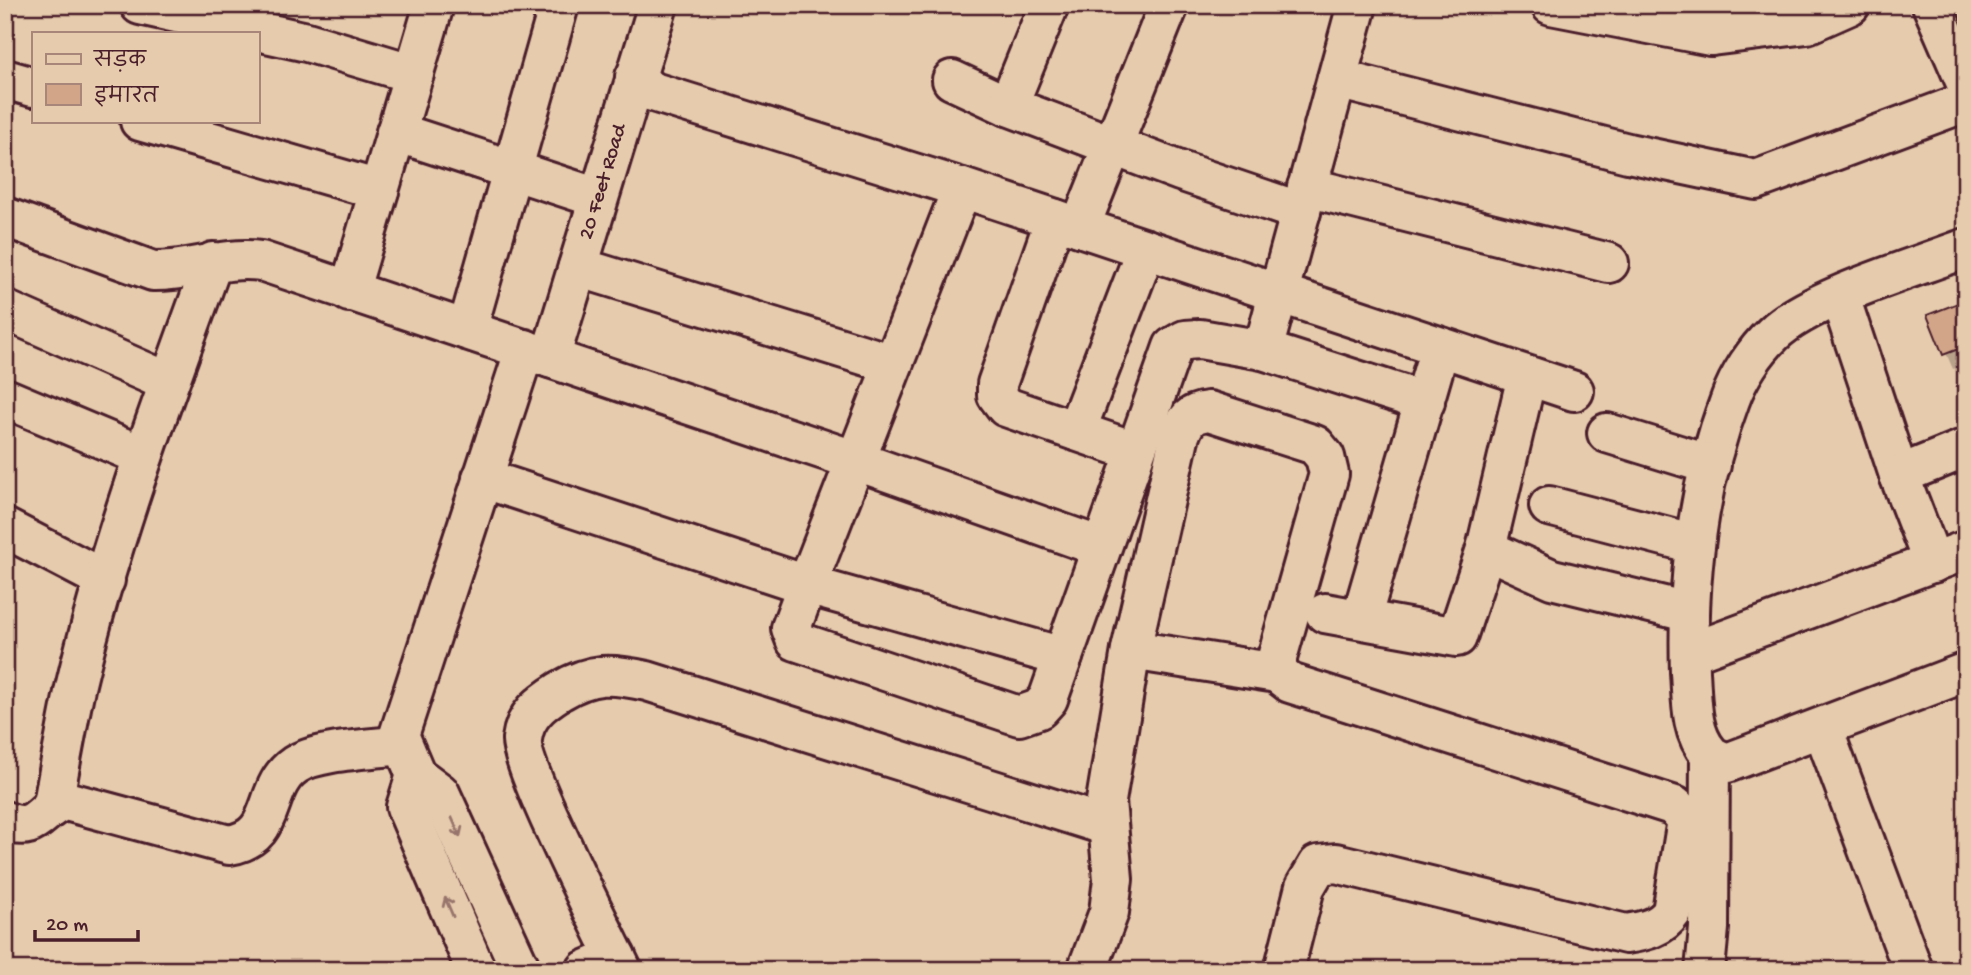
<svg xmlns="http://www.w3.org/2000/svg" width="1971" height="975" font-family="'Gochi Hand','Playpen Sans Deva',sans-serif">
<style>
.shadow{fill:#0003}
.building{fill:#d2a588;stroke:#4a1f2b;stroke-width:2}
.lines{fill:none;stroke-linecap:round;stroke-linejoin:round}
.minor-casing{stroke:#4a1f2b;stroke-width:44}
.minor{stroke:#e6cbad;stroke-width:38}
.oneway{stroke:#98756c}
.labels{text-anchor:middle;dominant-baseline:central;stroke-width:7;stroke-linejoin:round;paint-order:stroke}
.street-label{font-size:21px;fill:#4a1f2b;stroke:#e6cbad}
</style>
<rect width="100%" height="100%" fill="#e6cbad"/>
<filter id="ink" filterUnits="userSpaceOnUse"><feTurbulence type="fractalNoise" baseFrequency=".0143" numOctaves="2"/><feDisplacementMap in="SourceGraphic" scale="14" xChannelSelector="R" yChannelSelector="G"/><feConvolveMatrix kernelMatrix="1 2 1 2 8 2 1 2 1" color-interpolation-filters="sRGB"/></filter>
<g filter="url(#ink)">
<polygon class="shadow" points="1966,302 1966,364 1953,369 1930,316"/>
<polygon class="building" points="1966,300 1966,346 1943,355 1927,315"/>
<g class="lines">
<defs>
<g id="minor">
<polyline points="140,5 307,42 414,74"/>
<polyline points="1551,5 1711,36"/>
<polyline points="1706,5 1711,36 1807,24 1850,5"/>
<polyline points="1932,5 1966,83"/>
<polyline points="635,77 650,91 962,188 1574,391"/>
<polyline points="5,79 33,87"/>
<polyline points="1337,79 1628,153 1756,180 1966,102"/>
<polyline points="952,80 1008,106 1180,171 1301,212"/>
<polyline points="1008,106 1049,5"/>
<polyline points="140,121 379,190"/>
<polyline points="396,132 598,198"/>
<polyline points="1307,187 1609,263"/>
<polyline points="962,188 807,585 791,628 796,641 1019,716 1039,709 1048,699 1173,347 1185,340 1200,339 1263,350 1425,402"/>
<path d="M5 217 153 271C190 272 223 256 261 261L857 461 1101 547"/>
<polyline points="1055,219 997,384 997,395 1006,407 1134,451"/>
<polyline points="1080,227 1169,5"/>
<path d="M1966 248C1915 268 1810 298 1773 334 1755 351 1738 377 1730 400 1697 487 1687 580 1690 672 1692 698 1690 732 1709 753 1713 758 1721 760 1727 763L1966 672"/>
<polyline points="578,267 893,364"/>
<polyline points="349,292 434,5"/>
<polyline points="1840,297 1899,475 1933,563"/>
<polyline points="5,310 168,382"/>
<polyline points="467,330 559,5"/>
<polyline points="1263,350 1357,5"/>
<path id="s1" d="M550 358 658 5"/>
<polyline points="5,398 143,456"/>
<polyline points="1076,431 1146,249"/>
<polyline points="1607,433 1711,465"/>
<polyline points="1899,475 1966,448"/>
<polyline points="482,478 807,585 1063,657"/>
<polyline points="1549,506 1695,544"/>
<polyline points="5,528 105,580"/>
<polyline points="1486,549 1552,579 1688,612"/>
<polyline points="1325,613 1457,637 1486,549 1527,376"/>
<polyline points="1361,619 1440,347"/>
<polyline points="1131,650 1277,673"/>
<polyline points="1690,653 1966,550"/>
<polyline points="1823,729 1913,970"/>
<polyline points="416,775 406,807 476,970"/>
<path d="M53 804C60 765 67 726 75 688 109 543 162 402 213 262"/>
<path d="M5 821C39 835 39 807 66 801L229 845C279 837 261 788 295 765 317 750 374 749 402 745"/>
<polyline points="521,970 440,793 416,775 399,735 525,349"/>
<polyline points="586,970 616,957"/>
<path d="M622 970C605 934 519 765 522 739 525 715 541 703 560 691 592 672 611 673 647 681L1108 826"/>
<path d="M1087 970 1109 912 1113 879 1106 801 1131 650 1179 438C1185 420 1190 413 1209 411L1315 445 1325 457 1329 474 1277 658V673L1290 683 1675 806 1687 820 1672 912C1661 928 1645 931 1626 934L1336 863 1318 865 1305 887 1284 970"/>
<polyline points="1705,970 1709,928 1710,755"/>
</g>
</defs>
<use href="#minor" class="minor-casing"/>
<use href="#minor" class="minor"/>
</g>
<defs><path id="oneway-shaft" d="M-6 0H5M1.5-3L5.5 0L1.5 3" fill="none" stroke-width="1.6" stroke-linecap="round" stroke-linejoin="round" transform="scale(1.75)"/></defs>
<g class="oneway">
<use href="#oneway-shaft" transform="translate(456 827) rotate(66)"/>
<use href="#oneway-shaft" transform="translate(449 907) rotate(-113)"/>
</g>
</g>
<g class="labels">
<g class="street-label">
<text stroke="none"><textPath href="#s1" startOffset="184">20 Feet Road</textPath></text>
</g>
</g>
<rect width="1971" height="975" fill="none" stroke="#e6cbad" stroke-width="28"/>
<rect x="14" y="14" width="1943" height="947" fill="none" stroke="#4a1f2b" stroke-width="2.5" filter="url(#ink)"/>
<rect x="32" y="32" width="228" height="91" fill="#e6cbad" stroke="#a88679" stroke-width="2"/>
<rect x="46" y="54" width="35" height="10" fill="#e6cbad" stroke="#a88679" stroke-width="2"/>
<text x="94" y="66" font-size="21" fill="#4a1f2b">सड़क</text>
<rect x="46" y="84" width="35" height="21" fill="#d2a588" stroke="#a88679" stroke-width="2"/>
<text x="94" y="102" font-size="21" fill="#4a1f2b">इमारत</text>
<path d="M35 930v10h103v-10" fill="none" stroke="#4a1f2b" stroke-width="3.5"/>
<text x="46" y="930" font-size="21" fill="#4a1f2b" stroke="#e6cbad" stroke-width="5" paint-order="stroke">20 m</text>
</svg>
